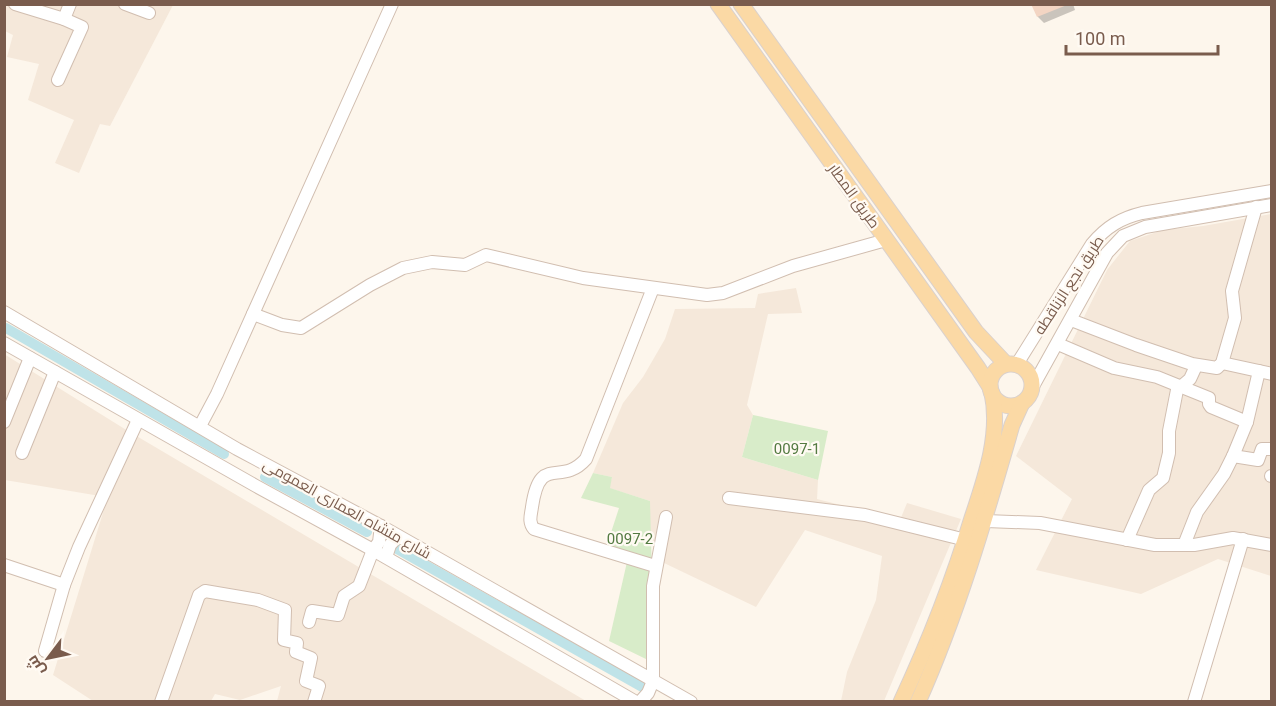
<svg xmlns="http://www.w3.org/2000/svg" width="1276" height="706" font-family="Roboto,Cairo,sans-serif">
<style>
.residential{fill:#f5e8da}
.green{fill:#d8ecc9}
.shadow{fill:#0003}
.lines{fill:none;stroke-linecap:round;stroke-linejoin:round}
.canal{stroke:#bfe3e8;stroke-width:10}
.building{fill:#f3d5c3}
.minor-casing{stroke:#d1beb0;stroke-width:14}
.major-casing{stroke:#dad1cd;stroke-width:17}
.minor{stroke:#fff;stroke-width:12}
.major{stroke:#fbd9a5;stroke-width:15}
.labels{text-anchor:middle;dominant-baseline:central;stroke-width:4.5;stroke-linejoin:round;paint-order:stroke}
.street-label{font-size:15px;fill:#7a5c4d;stroke:#fffaf3}
.park-label{font-size:15px;fill:#537a41;stroke:#fffaf3}
</style>
<rect width="100%" height="100%" fill="#fdf6ec"/>
<g class="residential">
<polygon points="4,5 173,5 110,126 100,124 79,173 55,163 74,120 28,100 39,64 7,57 13,35 5,31"/>
<polygon points="1271,214 1271,576 1218,559 1141,594 1036,570 1072,499 1016,456 1107,270 1130,241 1163,230 1203,226"/>
<polygon points="796,288 802,313 768,314 747,405 753,415 742,457 818,480 817,499 900,520 907,503 961,519 884,701 841,701 847,672 876,600 882,556 805,530 756,607 662,562 650,540 650,501 609,488 612,477 593,473 623,403 643,377 665,339 675,309 755,308 758,294"/>
<polygon points="4,354 128,431 586,701 277,701 281,686 240,700 215,694 211,701 93,701 53,675 126,438 100,496 5,480"/>
</g>
<g class="green">
<polygon points="753,415 828,431 818,480 742,457"/>
<polygon points="593,473 612,477 610,488 650,501 652,577 650,661 609,641 627,562 604,554 619,508 581,498"/>
</g>
<polygon class="shadow" points="1033,4 1073,4 1075,10 1044,23 1038,17"/>
<g class="lines">
<g class="canal">
<polyline points="6,328 224,454"/>
<polyline points="265,477 367,532"/>
<polyline points="397,549 642,687"/>
</g>
</g>
<polygon class="building" points="1031,4 1067,5 1037,17"/>
<g class="lines">
<defs>
<g id="minor">
<polyline points="15,4 64,19 82,27 58,80"/>
<polyline points="125,4 149,13"/>
<polyline points="64,19 70,4"/>
<path d="M653 288 586 459C560 488 540 452 532 507 531 515 528 522 534 529L655 566"/>
<polyline points="4,312 237,449 381,526 691,702"/>
<polyline points="253,314 282,325 301,328 370,285 403,268 432,262 465,265 486,255 583,278 707,295 723,293 793,266 886,240"/>
<polyline points="1071,320 1136,345 1192,364 1217,368 1222,363 1235,318 1232,291 1256,207"/>
<polyline points="4,343 256,486 373,550 636,702"/>
<polyline points="1058,344 1114,368 1157,377 1209,398 1209,404 1211,407 1247,422"/>
<polyline points="1222,363 1272,374"/>
<path d="M1017 364 1092 244C1106 227 1121 218 1142 213L1272 191"/>
<polyline points="1032,388 1107,253 1123,236 1145,227 1272,205"/>
<polyline points="4,422 30,358"/>
<polyline points="200,426 217,394 392,4"/>
<polyline points="22,453 55,372"/>
<polyline points="1233,456 1258,460 1262,449 1272,449"/>
<polyline points="1271,476 1272,476"/>
<polyline points="729,498 865,515 966,540"/>
<polyline points="986,521 1040,523 1155,545 1194,545 1233,538 1272,545"/>
<polyline points="1127,540 1149,490 1163,478 1169,453 1169,431 1177,390 1190,379 1196,366"/>
<polyline points="1184,545 1197,512 1224,474 1233,456 1247,422 1259,371"/>
<polyline points="386,557 390,545 398,536"/>
<polyline points="4,565 64,585"/>
<polyline points="309,622 312,611 338,615 344,596 359,586 373,550 379,542 381,526"/>
<polyline points="45,651 64,585 79,547 138,420"/>
<polyline points="161,702 199,595 205,591 258,600 285,610 284,640 297,643 296,652 311,658 306,681 319,686 314,702"/>
<polyline points="640,702 648,693 653,681 653,586 666,517"/>
<polyline points="1194,702 1243,539"/>
</g>
<g id="major">
<polyline points="718,4 978,368 990,387"/>
<polyline points="741,4 976,332 1006,364"/>
<circle cx="1011" cy="385" r="21"/>
<path d="M901 702C929 642 953 581 972 518 985 479 1001 434 992 393"/>
<path d="M918 702C958 612 985 519 1012 425L1022 403"/>
</g>
</defs>
<use href="#minor" class="minor-casing"/>
<use href="#major" class="major-casing"/>
<use href="#minor" class="minor"/>
<use href="#major" class="major"/>
</g>
<g class="labels">
<g class="street-label">
<text transform="translate(854 196) rotate(54)">طريق المطار</text>
<text transform="translate(1069 285) rotate(-57)">طريق نجع الزناقطه</text>
<text transform="translate(347 509) rotate(29)">شارع منشاه العمارى العمومى</text>
</g>
<g class="park-label">
<text x="797" y="449">0097-1</text>
<text x="630" y="539">0097-2</text>
</g>
</g>
<rect width="1276" height="706" fill="none" stroke="#7a5c4d" stroke-width="12"/>
<g transform="translate(48 658) rotate(238)" stroke="#fffaf3" stroke-width="4.5" paint-order="stroke">
<path d="M0-4.5L10 22L0 15L-10 22Z" fill="#7a5c4d"/>
<text y="-9" font-size="16" font-weight="bold" text-anchor="middle" fill="#7a5c4d">ش</text>
</g>
<path d="M1066 45v9h152v-9" fill="none" stroke="#7a5c4d" stroke-width="3"/>
<text x="1075" y="45" font-size="18" fill="#7a5c4d" stroke="#fffaf3" stroke-width="4.5" paint-order="stroke">100 m</text>
</svg>
